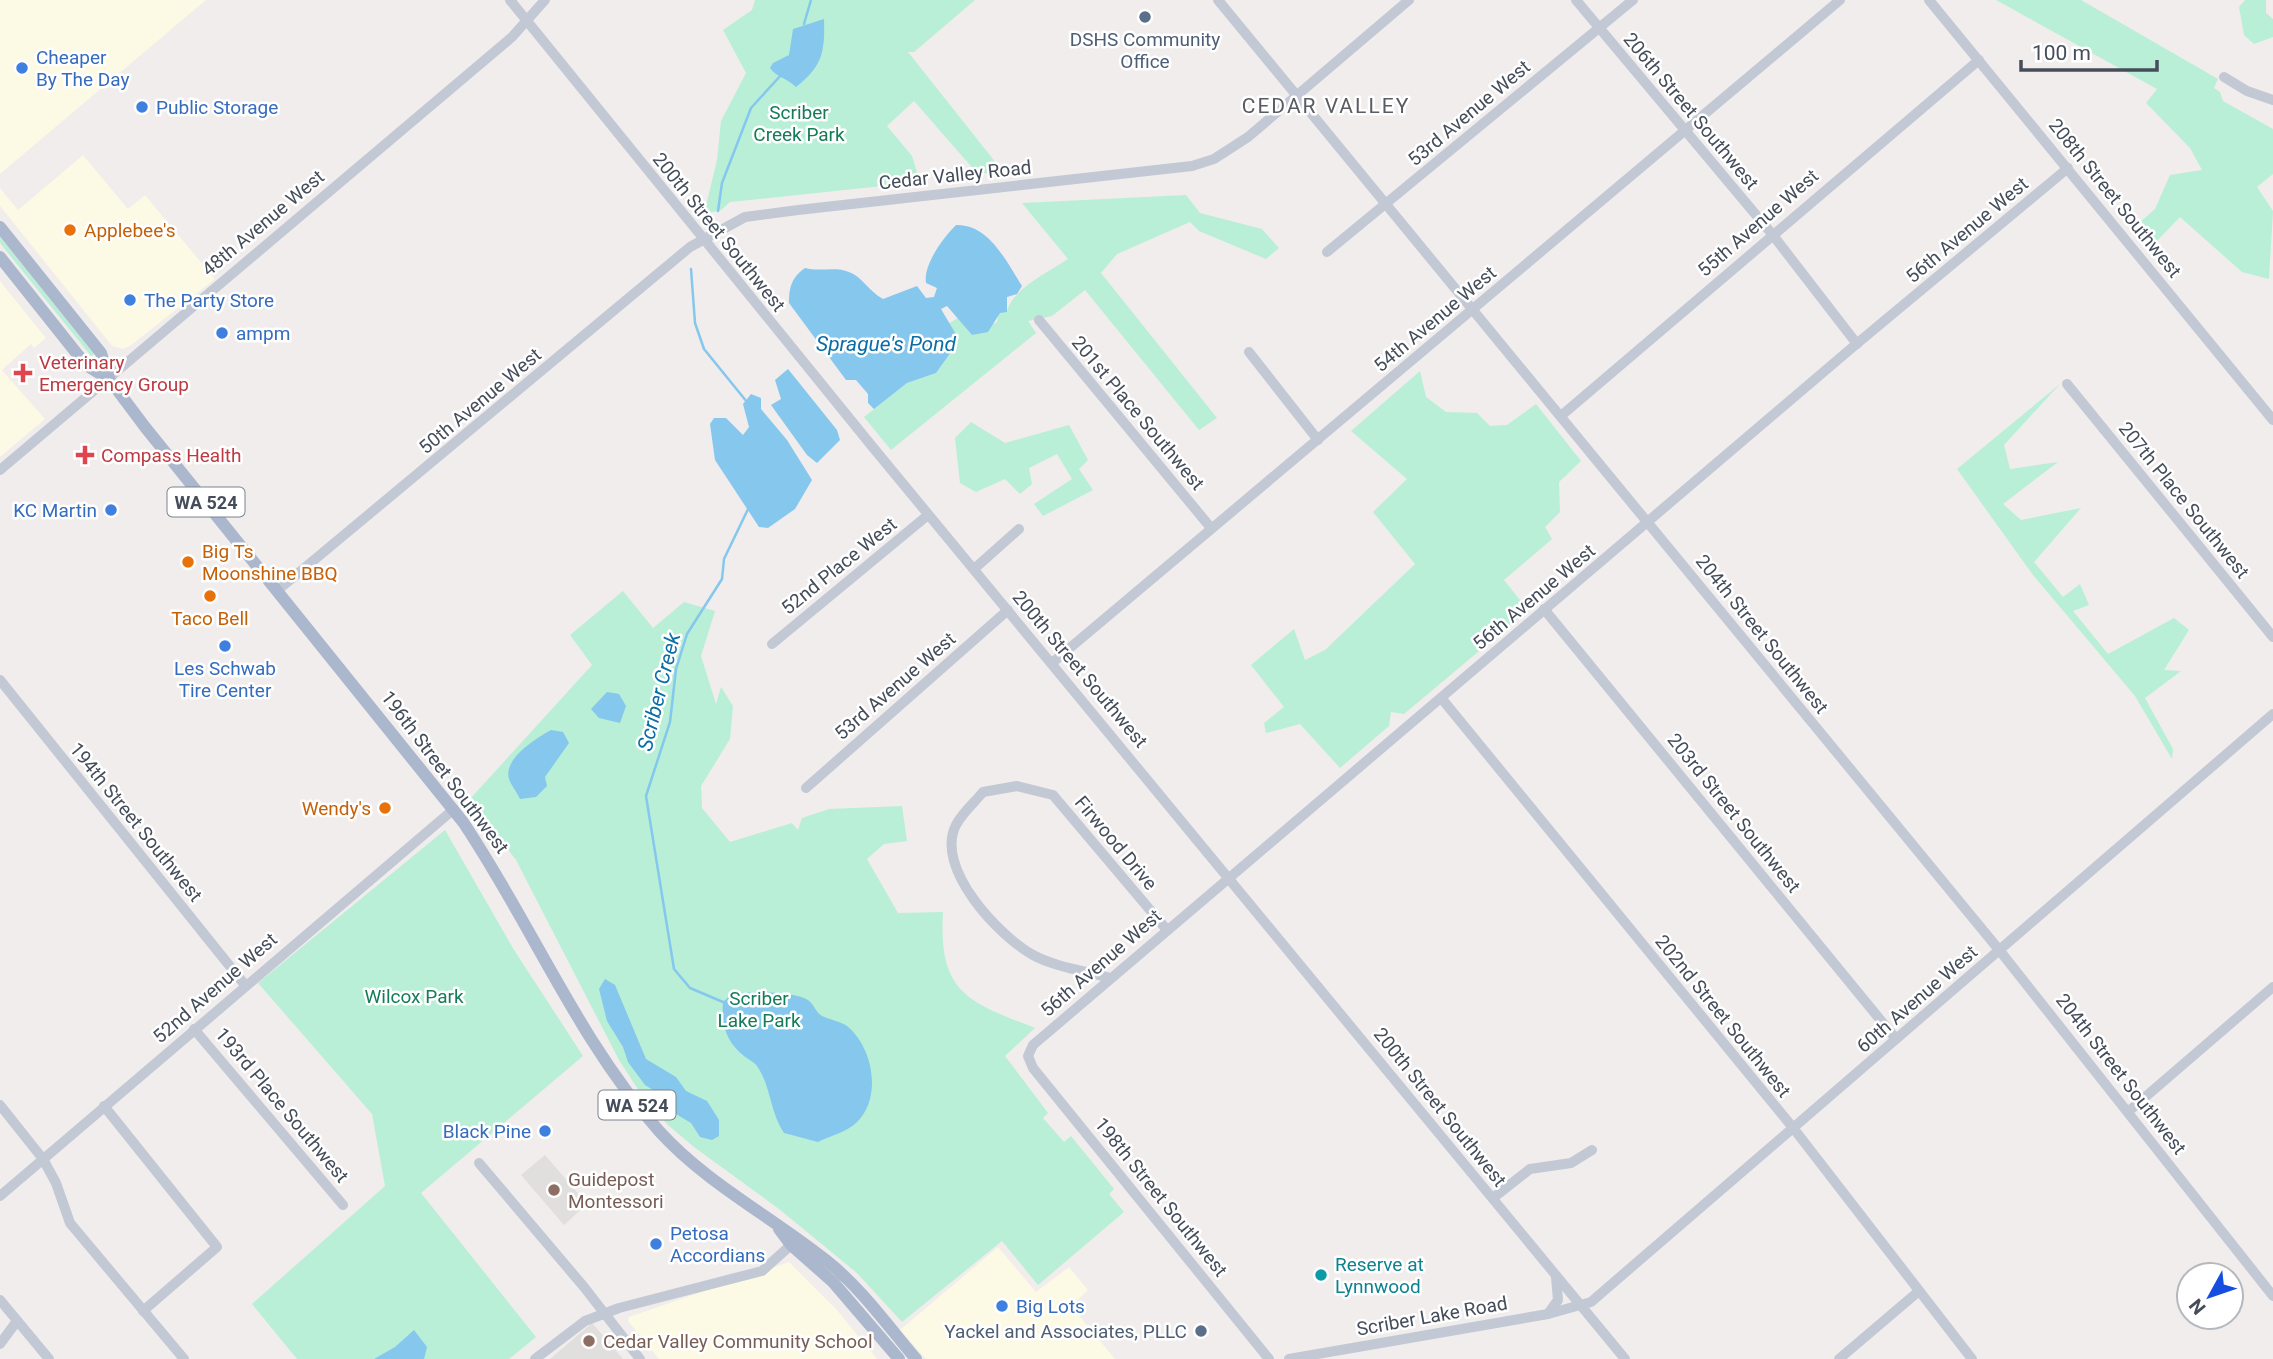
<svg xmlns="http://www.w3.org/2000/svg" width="2273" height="1359" font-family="Roboto,sans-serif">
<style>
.commercial{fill:#fcf9e4}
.education{fill:#e1dede}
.green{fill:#b9efd6}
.water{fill:#85c7ed}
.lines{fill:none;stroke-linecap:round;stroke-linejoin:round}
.stream{stroke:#85c7ed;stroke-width:2.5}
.minor{stroke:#c2c9d4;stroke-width:10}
.major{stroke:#abb7cd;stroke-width:12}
.service-dot{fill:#5c6f8a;stroke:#fff;stroke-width:2.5}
.shop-dot{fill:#3f7fe0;stroke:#fff;stroke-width:2.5}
.food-dot{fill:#e8710a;stroke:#fff;stroke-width:2.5}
.health-dot{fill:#e0444e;stroke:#fff;stroke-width:2.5}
.education-dot{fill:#8d6e63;stroke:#fff;stroke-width:2.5}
.culture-dot{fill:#0f9aa8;stroke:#fff;stroke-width:2.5}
.labels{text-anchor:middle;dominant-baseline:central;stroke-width:5;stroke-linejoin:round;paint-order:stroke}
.shield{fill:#fff;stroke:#7d828c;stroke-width:2}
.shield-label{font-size:18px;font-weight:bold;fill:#454d5a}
.service-label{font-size:19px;fill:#4e5e75;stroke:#fff}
.shop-label{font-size:19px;fill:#366cbe;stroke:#fff;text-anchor:start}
.street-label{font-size:19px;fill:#454d5a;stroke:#fff}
.park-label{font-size:19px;fill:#157c59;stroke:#fff}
.food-label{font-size:19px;fill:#c56008;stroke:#fff;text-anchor:start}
.health-label{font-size:19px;fill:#be3a42;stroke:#fff;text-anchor:start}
.education-label{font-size:19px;fill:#785e54;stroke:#fff;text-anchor:start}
.culture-label{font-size:19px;fill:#0d838f;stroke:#fff;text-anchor:start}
.neighbourhood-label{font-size:21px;letter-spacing:2px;fill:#595c62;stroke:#fff}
.water-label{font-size:21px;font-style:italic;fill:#096ea8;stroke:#fff}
</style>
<rect width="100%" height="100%" fill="#f0edec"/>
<g class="commercial">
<polygon points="0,0 206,0 0,174"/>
<polygon points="83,155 128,209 145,195 215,279 130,346 123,349 112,346 0,206 0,188 18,210"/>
<polygon points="0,281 46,338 34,348 31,344 2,370 45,419 0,457"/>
<polygon points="998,1247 1036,1292 1069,1267 1088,1290 1071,1306 1115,1359 926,1359 900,1330"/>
<polygon points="789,1262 837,1310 877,1359 659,1359 628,1321 629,1317"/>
</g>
<g class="education">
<polygon points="545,1155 587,1204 564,1225 521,1175"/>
<polygon points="592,1323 623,1359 550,1359"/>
</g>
<g class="green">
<polygon points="755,0 975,0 914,52 908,52 1004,173 977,173 914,101 887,126 912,156 920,182 730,202 721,210 704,214 717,160 721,121 746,73 723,30 752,10"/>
<polygon points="1996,0 2081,0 2218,79 2214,88 2220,92 2223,101 2273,129 2273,174 2257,187 2273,211 2269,279 2242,272 2180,217 2148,250 2131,230 2155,209 2170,175 2202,170 2190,148 2146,103 2157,89"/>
<polygon points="2245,0 2266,0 2266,13 2273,19 2273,37 2254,44 2244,35 2239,7"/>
<path d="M1186 195 1200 213 1262 229 1279 248 1266 259 1199 231 1190 222 1117 254 1101 273 1217 418 1199 430 1085 290 1052 316 1028 321 1036 333 891 450 864 417 907 383 936 373 954 348 957 337 948 324 958 318 972 335 997 322 999 313 1007 311C1013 288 1049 272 1068 259L1022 203Z"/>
<polygon points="0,237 94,354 91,356 0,243"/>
<polygon points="1420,371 1426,397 1446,412 1477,413 1490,426 1507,425 1536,404 1581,461 1559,482 1560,512 1545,527 1552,539 1504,580 1528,610 1404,714 1391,712 1389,726 1340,768 1300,724 1266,733 1264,723 1284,707 1251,665 1294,629 1305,660 1325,650 1415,564 1373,512 1407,479 1351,431"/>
<polygon points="2060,384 2004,445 2010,469 2058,462 2003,504 2021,520 2081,508 2034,562 2063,597 2080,584 2089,605 2073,611 2108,654 2174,618 2189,630 2164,670 2181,671 2145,698 2173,749 2172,759 2135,696 2033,575 1957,469"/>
<polygon points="971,422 1005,443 1069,425 1088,460 1079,469 1093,490 1043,516 1034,504 1072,479 1057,454 1029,468 1032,484 1020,494 1005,479 976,492 960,483 955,438"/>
<path d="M623 591 653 628 684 602 715 611 701 656 716 704 721 687 733 706 730 739 701 786 702 808 730 842 792 823 798 830 802 818 829 809 902 806 907 841 884 844 867 859 898 913 943 912C938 993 968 1002 1035 1028L1005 1056 1048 1113 1043 1118 1064 1142 1071 1136 1114 1189 1109 1194 1124 1212 1038 1285 1002 1241 902 1322 857 1273 779 1209 694 1147 668 1125 643 1097 619 1060 516 860 470 799 592 665 570 635Z"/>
<polygon points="445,830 514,950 583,1056 421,1193 536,1337 509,1359 297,1359 252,1304 385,1186 372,1114 258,983"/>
</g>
<g class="water">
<path d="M824 19C825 51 823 66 796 87 788 79 775 76 770 68L773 63 789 55 793 29Z"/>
<path d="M956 225C989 224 1006 261 1022 286L1017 294 1007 297V312L1000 313 988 332 972 335 947 306 941 309 957 336 954 348 936 373 907 383 874 409 868 403V394L856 380H846L789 303C789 287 792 277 805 268 819 272 836 266 849 272 863 277 868 291 883 299L917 286 926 298 934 297 937 288 926 283C923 265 943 238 956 225Z"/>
<polygon points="788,369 837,430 840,440 817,463 807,455 771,405 781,399 775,380"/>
<polygon points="751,394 761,398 761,409 787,440 812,480 795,509 768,528 759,527 715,460 710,424 714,418 726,418 743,435 749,427 743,404"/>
<polygon points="607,692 619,694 626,706 620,723 599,718 591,709"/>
<path d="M551 730 563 732 569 743 545 777 547 786 536 797 520 799C517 792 511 785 509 779 503 758 537 738 551 730Z"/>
<polygon points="605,979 615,985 646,1059 676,1077 686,1091 707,1101 719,1120 719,1136 712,1140 700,1137 691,1123 676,1114 658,1093 645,1085 628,1062 623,1047 607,1021 599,989"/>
<path d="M733 993C753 993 790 990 808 1000 814 1004 816 1013 822 1016 830 1020 840 1021 847 1026 873 1047 883 1098 856 1123 846 1132 830 1136 818 1142L784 1133C770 1113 771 1086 757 1066 754 1062 748 1059 744 1056 726 1042 721 1024 723 1002Z"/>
<polygon points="414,1330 427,1347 424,1359 374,1359 395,1347"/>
</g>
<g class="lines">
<g class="stream">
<polyline points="804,24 811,0"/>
<polyline points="718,211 722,183 751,108 782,74"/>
<polyline points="691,269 695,323 704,349 747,402"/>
<polyline points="723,1002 690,988 674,969 646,796 670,722 676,669 687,634 722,579 724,559 750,505"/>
</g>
<g class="minor">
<polyline points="510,0 871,445 1625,1359"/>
<polyline points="1218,0 2000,951 2273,1296"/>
<polyline points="1576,0 1772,234 1857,344"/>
<polyline points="1929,0 2273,420"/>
<polyline points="2224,77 2247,91 2273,100"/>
<polyline points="1327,252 1633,0"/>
<polyline points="1039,320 1211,528"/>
<polyline points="1249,352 1318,440"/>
<polyline points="2067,384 2273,637"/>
<polyline points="1562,415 1979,60"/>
<polyline points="0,470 512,37 545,0"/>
<polyline points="974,569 1019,529"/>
<polyline points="278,590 690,247 745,217 798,210 1192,166 1214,159 1248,137 1409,0"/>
<polyline points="1544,609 1896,1039"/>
<polyline points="772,644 928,515"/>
<polyline points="1052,663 1840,0"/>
<polyline points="0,680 245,985"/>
<polyline points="1442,699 1794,1129 1972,1359"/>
<polyline points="806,788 1008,610"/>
<path d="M1110 978C1086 971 1055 967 1033 955 999 936 934 868 956 825 962 813 975 802 983 792L1017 786 1053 795 1167 930"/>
<polyline points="194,1029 343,1205"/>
<polyline points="0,1105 43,1159 56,1183 70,1223 184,1359"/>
<polyline points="104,1106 217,1247 143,1311"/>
<polyline points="2129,1111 2273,987"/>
<polyline points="479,1163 584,1287 640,1359"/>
<polyline points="0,1196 454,809"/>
<polyline points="1493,1198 1530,1169 1571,1163 1592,1150"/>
<polyline points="0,1300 49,1359"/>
<polyline points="1548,1314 1558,1300 1556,1277"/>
<polyline points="0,1344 17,1321"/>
<polyline points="535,1359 585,1321 619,1308 762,1271 791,1245"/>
<polyline points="1269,1359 1033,1068 1028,1056 1033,1045 1854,346 2068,168"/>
<polyline points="1289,1359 1548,1314 1591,1302 2273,714"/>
<polyline points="1839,1359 1919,1291"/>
</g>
<g class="major">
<path d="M0 227 101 353 109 379 145 427 463 822C531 923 578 1040 659 1131 706 1183 772 1217 827 1261 861 1288 888 1326 916 1359"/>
<polyline points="0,257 86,365 109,379"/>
<polyline points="779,1229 791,1245 833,1282 899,1359"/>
</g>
</g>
<g class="service-dot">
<circle cx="1145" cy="17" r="7"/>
<circle cx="1201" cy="1331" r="7"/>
</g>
<g class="shop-dot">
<circle cx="22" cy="68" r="7"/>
<circle cx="142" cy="107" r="7"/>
<circle cx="130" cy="300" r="7"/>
<circle cx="222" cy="333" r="7"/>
<circle cx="111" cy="510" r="7"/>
<circle cx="225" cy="646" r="7"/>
<circle cx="545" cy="1131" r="7"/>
<circle cx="656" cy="1244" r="7"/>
<circle cx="1002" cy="1306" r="7"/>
</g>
<g class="food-dot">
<circle cx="70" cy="230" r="7"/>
<circle cx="188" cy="562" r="7"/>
<circle cx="210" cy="596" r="7"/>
<circle cx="385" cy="808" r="7"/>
</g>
<g class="health-dot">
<path d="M19.5 362.5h7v7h7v7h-7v7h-7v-7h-7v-7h7z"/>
<path d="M81.5 444.5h7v7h7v7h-7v7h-7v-7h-7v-7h7z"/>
</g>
<g class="education-dot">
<circle cx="554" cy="1190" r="7"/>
<circle cx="589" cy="1341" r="7"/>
</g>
<circle class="culture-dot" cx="1321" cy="1275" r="7"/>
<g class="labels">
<g class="shield">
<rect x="167.5" y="487.5" width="77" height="29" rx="5"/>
<rect x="598.5" y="1090.5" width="77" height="29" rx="5"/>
</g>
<g class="shield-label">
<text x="206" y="502">WA 524</text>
<text x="637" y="1105">WA 524</text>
</g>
<g class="service-label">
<text x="1145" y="39">DSHS Community<tspan x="1145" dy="22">Office</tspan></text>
<text x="1187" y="1331" text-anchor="end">Yackel and Associates, PLLC</text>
</g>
<g class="shop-label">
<text x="36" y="57">Cheaper<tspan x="36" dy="22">By The Day</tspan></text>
<text x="156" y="107">Public Storage</text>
<text x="144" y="300">The Party Store</text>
<text x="236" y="333">ampm</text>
<text x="97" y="510" text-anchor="end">KC Martin</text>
<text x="225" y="668" text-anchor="middle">Les Schwab<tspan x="225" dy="22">Tire Center</tspan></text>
<text x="531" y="1131" text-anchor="end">Black Pine</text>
<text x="670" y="1233">Petosa<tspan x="670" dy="22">Accordians</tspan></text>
<text x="1016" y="1306">Big Lots</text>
</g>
<g class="street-label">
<text transform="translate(1691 111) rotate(50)">206th Street Southwest</text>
<text transform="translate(1469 113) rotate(-40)">53rd Avenue West</text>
<text transform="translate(955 175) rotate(-6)">Cedar Valley Road</text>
<text transform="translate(2115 198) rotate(51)">208th Street Southwest</text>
<text transform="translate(263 223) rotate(-40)">48th Avenue West</text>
<text transform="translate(1758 223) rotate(-41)">55th Avenue West</text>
<text transform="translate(1967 230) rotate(-40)">56th Avenue West</text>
<text transform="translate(719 232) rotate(51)">200th Street Southwest</text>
<text transform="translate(1435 319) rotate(-40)">54th Avenue West</text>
<text transform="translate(480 401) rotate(-40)">50th Avenue West</text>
<text transform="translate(1138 413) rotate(50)">201st Place Southwest</text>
<text transform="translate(2184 500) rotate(51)">207th Place Southwest</text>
<text transform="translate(839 566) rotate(-39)">52nd Place West</text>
<text transform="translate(1534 597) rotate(-40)">56th Avenue West</text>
<text transform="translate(1762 634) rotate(51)">204th Street Southwest</text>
<text transform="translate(1080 669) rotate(50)">200th Street Southwest</text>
<text transform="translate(895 686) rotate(-41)">53rd Avenue West</text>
<text transform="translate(445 772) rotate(53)">196th Street Southwest</text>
<text transform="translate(1734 813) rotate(51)">203rd Street Southwest</text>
<text transform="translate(136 822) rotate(51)">194th Street Southwest</text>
<text transform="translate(1116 843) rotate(50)">Firwood Drive</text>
<text transform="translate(1101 963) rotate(-41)">56th Avenue West</text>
<text transform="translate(215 988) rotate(-41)">52nd Avenue West</text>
<text transform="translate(1917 999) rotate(-41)">60th Avenue West</text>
<text transform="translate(1723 1016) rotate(51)">202nd Street Southwest</text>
<text transform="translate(2121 1074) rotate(52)">204th Street Southwest</text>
<text transform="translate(282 1105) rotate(50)">193rd Place Southwest</text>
<text transform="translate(1440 1107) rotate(51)">200th Street Southwest</text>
<text transform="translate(1161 1197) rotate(51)">198th Street Southwest</text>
<text transform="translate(1432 1316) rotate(-10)">Scriber Lake Road</text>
</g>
<g class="park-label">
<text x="799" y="112">Scriber<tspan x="799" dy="22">Creek Park</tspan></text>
<text x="414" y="996">Wilcox Park</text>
<text x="759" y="998">Scriber<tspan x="759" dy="22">Lake Park</tspan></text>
</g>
<g class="food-label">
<text x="84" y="230">Applebee's</text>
<text x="202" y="551">Big Ts<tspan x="202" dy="22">Moonshine BBQ</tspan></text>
<text x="210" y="618" text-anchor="middle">Taco Bell</text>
<text x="371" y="808" text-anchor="end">Wendy's</text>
</g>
<g class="health-label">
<text x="39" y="362">Veterinary<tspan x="39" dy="22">Emergency Group</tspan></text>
<text x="101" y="455">Compass Health</text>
</g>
<g class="education-label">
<text x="568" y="1179">Guidepost<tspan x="568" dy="22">Montessori</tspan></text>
<text x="603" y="1341">Cedar Valley Community School</text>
</g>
<g class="culture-label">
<text x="1335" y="1264">Reserve at<tspan x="1335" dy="22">Lynnwood</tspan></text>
</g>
<g class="neighbourhood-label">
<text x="1326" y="106">CEDAR VALLEY</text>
</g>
<g class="water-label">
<text x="886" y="344">Sprague's Pond</text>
<text transform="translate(659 692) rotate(-76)">Scriber Creek</text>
</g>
</g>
<g transform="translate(2210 1296) rotate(230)"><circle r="33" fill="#ffffff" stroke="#b5b8bd" stroke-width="2"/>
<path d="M0-5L12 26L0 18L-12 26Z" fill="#154ee1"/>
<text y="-10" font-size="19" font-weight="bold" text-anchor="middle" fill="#454d5a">N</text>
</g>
<path d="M2021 60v10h136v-10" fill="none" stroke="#454d5a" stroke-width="3.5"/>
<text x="2032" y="60" font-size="21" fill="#454d5a" stroke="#ffffff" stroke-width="5" paint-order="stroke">100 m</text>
</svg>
